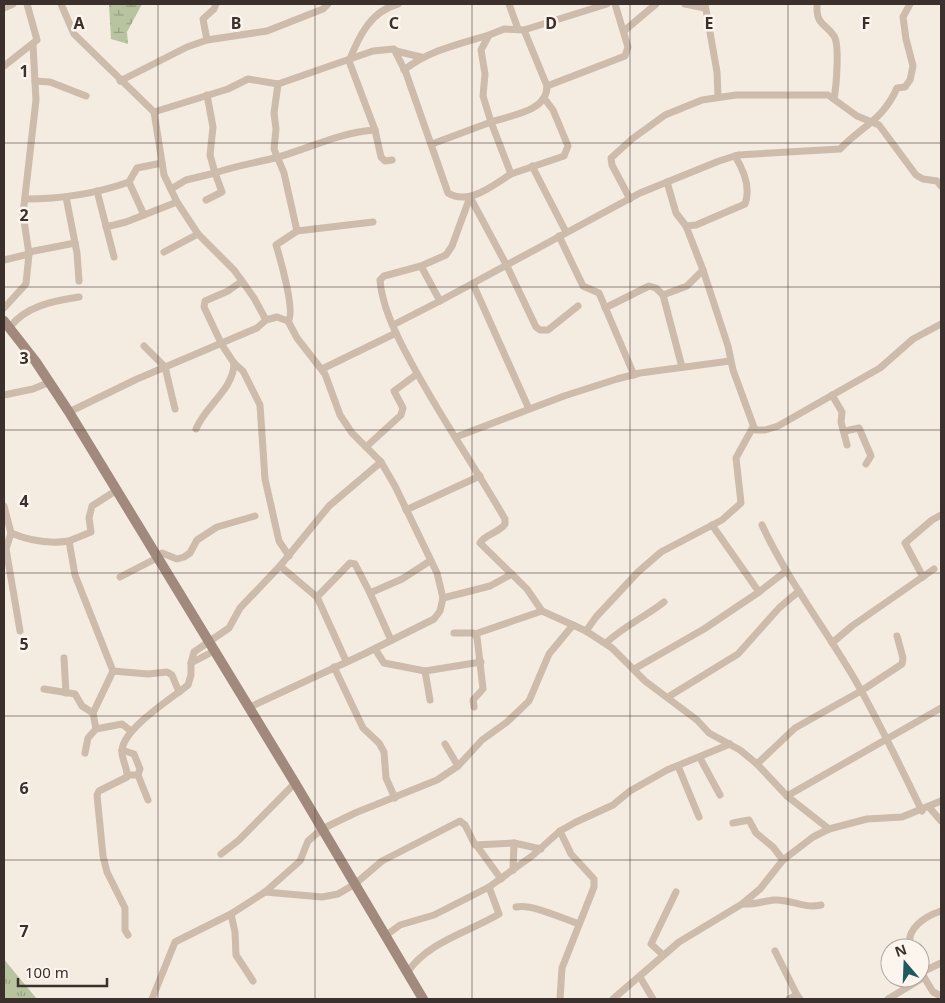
<svg xmlns="http://www.w3.org/2000/svg" width="945" height="1003" font-family="'Noto Sans',sans-serif">
<style>
.grass{fill:url(#grass-tufts)}
.wetland{fill:url(#wetland-marsh)}
.lines{fill:none;stroke-linecap:round;stroke-linejoin:round}
.street{stroke:#cdbbac;stroke-width:7}
.secondary{stroke:#a18a7d;stroke-width:10}
.grid{fill:none;stroke:#3b302b;stroke-width:1;stroke-opacity:0.55}
.grid-label{font-size:16px;text-anchor:middle;font-weight:bold;fill:#3b302b;stroke:#fbf5ee;stroke-width:5;stroke-linejoin:round;paint-order:stroke}
</style>
<defs>
<pattern id="grass-tufts" width="24" height="20" patternUnits="userSpaceOnUse" patternTransform="scale(1.25)"><rect width="24" height="20" fill="#b8c4a0"/><path d="M3 7l-1-3M5 7V3M7 7l1-3M15 17l-1-3M17 17v-4M19 17l1-3" fill="none" stroke="#97a083"/></pattern>
<pattern id="wetland-marsh" width="20" height="14" patternUnits="userSpaceOnUse" patternTransform="scale(1.25)"><rect width="20" height="14" fill="#b8c4a0"/><path d="M1 5h8M5 5V1M11 12h8M15 12V8" fill="none" stroke="#97a083"/></pattern>
</defs>
<rect width="100%" height="100%" fill="#f4ebe1"/>
<polygon class="grass" points="4,959 7,963 37,999 4,999"/>
<polygon class="wetland" points="109,4 142,4 127,32 128,44 111,39"/>
<g class="lines">
<g class="street">
<polyline points="61,4 74,34 154,112 164,175 177,202 198,234 234,270 242,281 228,291 205,301 204,307 222,345 234,363 243,371 260,405 265,479 279,541 289,556"/>
<polyline points="509,4 518,29"/>
<polyline points="685,4 705,8"/>
<polyline points="705,4 717,72 718,96"/>
<path d="M817 4C816 25 824 22 834 36 840 45 836 88 834 99"/>
<polyline points="4,8 13,4"/>
<polyline points="624,31 656,4"/>
<polyline points="207,40 203,19 214,9 216,4"/>
<polyline points="396,51 421,57"/>
<polyline points="4,66 37,40 27,4"/>
<path d="M404 70C430 50 459 44 489 35"/>
<polyline points="35,81 50,82 86,96"/>
<polyline points="120,81 187,47 207,40 267,31 323,9 328,4"/>
<polyline points="278,84 274,113 276,129 274,149 284,173 297,231 373,222"/>
<polyline points="547,86 625,56 628,47 615,4"/>
<path d="M154 112 228 89 248 79 278 84 373 51 394 49 406 73 448 193C469 206 493 185 511 174L491 122C511 115 547 112 547 86L524 30"/>
<polyline points="432,144 491,122 483,96 485,74 481,50 489,35 504,29 524,30 607,4"/>
<path d="M735 156C743 169 751 188 745 204L696 225 686 226 703 270 728 346 733 370 755 430H765L778 426 880 368 913 339 941 324"/>
<path d="M392 160 385 161 381 157 375 130 349 61C359 36 371 11 398 4"/>
<polyline points="532,166 566,232"/>
<polyline points="511,174 564,156 568,146 553,110 544,98"/>
<polyline points="129,182 144,215"/>
<polyline points="667,182 676,213 686,226"/>
<polyline points="171,189 186,180 215,173 210,155 213,127 207,95"/>
<polyline points="97,191 114,257"/>
<polyline points="66,197 77,253 79,281"/>
<polyline points="470,197 507,266 536,327 540,330 548,330 578,306"/>
<path d="M25 199C60 199 95 194 129 182L137 168 162 163"/>
<polyline points="630,199 612,165 611,158 632,139 665,115 702,100 736,95 828,95 857,116 879,125 916,175 923,179 937,181 941,186"/>
<path d="M206 200 222 192 215 173C235 166 254 163 275 158 308 149 340 132 375 130"/>
<polyline points="106,227 126,222 177,202"/>
<polyline points="559,236 583,286 599,293 634,375"/>
<polyline points="29,252 75,243"/>
<polyline points="164,252 198,234"/>
<polyline points="4,260 29,254"/>
<path d="M421 266 384 276 380 280C382 305 394 330 405 351 435 409 472 462 505 519V524C499 533 485 534 480 543L527 589 542 611 573 625"/>
<polyline points="242,281 254,298 266,320"/>
<polyline points="473,284 529,409"/>
<path d="M440 301 640 193 719 161 738 155 840 149C862 126 883 120 897 88L905 87 910 80 913 66 906 39 903 17 910 4"/>
<polyline points="4,308 26,284 29,254 23,214 36,100 33,45"/>
<polyline points="605,308 649,286 656,288 663,295"/>
<path d="M288 321C296 313 280 258 276 245L297 231"/>
<polyline points="393,325 440,301 421,266 446,255 452,246 470,197"/>
<path d="M10 327C26 306 53 301 79 297"/>
<polyline points="144,346 165,367 175,409"/>
<polyline points="682,367 663,295 687,286 703,270"/>
<polyline points="322,369 396,333"/>
<polyline points="4,395 33,389 50,382"/>
<polyline points="832,395 842,412 841,422 847,445"/>
<polyline points="69,412 137,379 257,328 266,320 277,317 288,321 297,338 325,374 340,415 352,433 381,462 395,486 437,573 443,598 440,611 434,619 364,654 248,708"/>
<path d="M196 429C205 406 234 389 234 363"/>
<polyline points="845,431 859,428 871,456 866,464"/>
<polyline points="456,437 564,396 617,379 640,373 730,361"/>
<polyline points="366,447 401,415 403,408 394,391 417,374"/>
<polyline points="117,490 92,506 89,518 91,532 69,541 75,575 113,671 148,674 167,672 172,675 179,692"/>
<polyline points="4,506 11,533 6,549 20,631"/>
<polyline points="406,510 480,476"/>
<path d="M762 525C787 579 824 627 854 678 879 721 900 766 922 811"/>
<path d="M11 533C30 541 50 544 69 541"/>
<polyline points="162,553 177,559 184,557 190,553 197,540 217,527 255,516"/>
<polyline points="280,566 317,597 350,563 355,564 370,593 402,579 430,561"/>
<polyline points="120,577 157,558"/>
<polyline points="923,577 905,543 932,520 941,515"/>
<polyline points="759,592 786,571"/>
<polyline points="370,593 391,640"/>
<polyline points="317,597 346,661"/>
<polyline points="443,598 490,586 512,574"/>
<polyline points="586,631 612,648 645,681 697,720 709,733 740,750 757,764 787,796 829,829"/>
<polyline points="454,633 473,633 477,637 483,689 473,700 474,707"/>
<polyline points="475,634 542,611"/>
<path d="M606 643C624 626 645 617 664 602"/>
<polyline points="832,643 852,626 934,569"/>
<polyline points="375,649 384,663 425,671 481,662"/>
<polyline points="64,658 66,693"/>
<polyline points="191,663 194,652 229,628 240,608 280,566 329,506 381,462"/>
<polyline points="334,667 363,728 379,743 384,752 386,778 395,798"/>
<polyline points="634,669 704,629 759,592 712,525"/>
<polyline points="425,671 430,700"/>
<polyline points="44,689 75,694 82,706 93,713"/>
<polyline points="668,697 738,654 779,608 799,591"/>
<polyline points="96,729 122,724 131,731"/>
<polyline points="445,744 458,766"/>
<polyline points="122,750 134,754 140,769 138,775"/>
<polyline points="85,753 88,738 96,729 93,713 113,671"/>
<polyline points="700,758 720,795"/>
<polyline points="757,764 795,728 861,691 902,664 903,658 897,636"/>
<polyline points="678,766 699,817"/>
<polyline points="128,775 138,775 148,800"/>
<polyline points="787,796 941,708"/>
<polyline points="929,807 941,821"/>
<polyline points="733,823 749,820 756,833 773,847 783,860"/>
<polyline points="477,846 501,879"/>
<polyline points="221,854 239,840 295,783"/>
<polyline points="513,870 514,843"/>
<polyline points="265,892 322,897 338,894 355,884 382,861 460,821 465,825 475,845 514,843 541,849"/>
<path d="M742 904C754 905 763 901 774 900 792 899 802 909 821 905"/>
<path d="M516 907C533 904 561 918 579 924"/>
<polyline points="231,914 235,932 236,955 253,981"/>
<path d="M128 935 125 930V908L107 872 103 856 97 795 99 791 127 777C128 768 121 759 122 750 124 728 171 699 188 685L191 675V663L214 651"/>
<polyline points="385,936 400,925 434,915 489,887 532,856 560,831 576,822 613,805 630,791 667,770 730,744"/>
<path d="M911 948C904 929 926 916 941 911"/>
<polyline points="775,951 797,995"/>
<polyline points="663,955 651,944 676,892"/>
<polyline points="922,972 941,963"/>
<path d="M407 973C427 942 469 932 499 914L489 887"/>
<polyline points="640,977 653,999"/>
<polyline points="924,977 933,992 941,996"/>
<polyline points="152,999 175,942 231,914 265,892 300,861 308,841 322,829 355,813 437,780 458,766 482,740 507,722 529,701 549,654 573,625 586,631 596,617 638,572 661,552 722,520 741,503 736,458 753,427"/>
<polyline points="560,999 562,968 594,887 594,879 571,854 560,831"/>
<polyline points="613,999 679,942 742,904 760,889 783,860 813,837 829,829 867,819 902,817 941,801"/>
<polyline points="789,999 797,995 800,999"/>
<polyline points="888,999 921,979 924,977 920,968"/>
</g>
<polyline class="secondary" points="4,321 36,362 69,412 295,783 423,999"/>
</g>
<path class="grid" d="M158 4V999M315 4V999M472 4V999M630 4V999M788 4V999M4 143H941M4 287H941M4 430H941M4 573H941M4 716H941M4 860H941"/>
<g class="grid-label">
<text x="79" y="29">A</text>
<text x="236" y="29">B</text>
<text x="394" y="29">C</text>
<text x="551" y="29">D</text>
<text x="709" y="29">E</text>
<text x="866" y="29">F</text>
<text x="24" y="77">1</text>
<text x="24" y="221">2</text>
<text x="24" y="364">3</text>
<text x="24" y="507">4</text>
<text x="24" y="650">5</text>
<text x="24" y="794">6</text>
<text x="24" y="937">7</text>
</g>
<rect width="945" height="1003" fill="none" stroke="#3b302b" stroke-width="10"/>
<g transform="translate(905 963) rotate(341)"><circle r="24" fill="#fbf5ee" stroke="#aea6a0"/>
<path d="M0-4L9 19L0 12L-9 19Z" fill="#1f5a5e"/>
<text y="-8" font-size="14" font-weight="bold" text-anchor="middle" fill="#3b302b">N</text>
</g>
<path d="M18 978v8h89v-8" fill="none" stroke="#3b302b" stroke-width="2.5"/>
<text x="25" y="978" font-size="15" fill="#3b302b" stroke="#fbf5ee" stroke-width="4" paint-order="stroke">100 m</text>
</svg>
